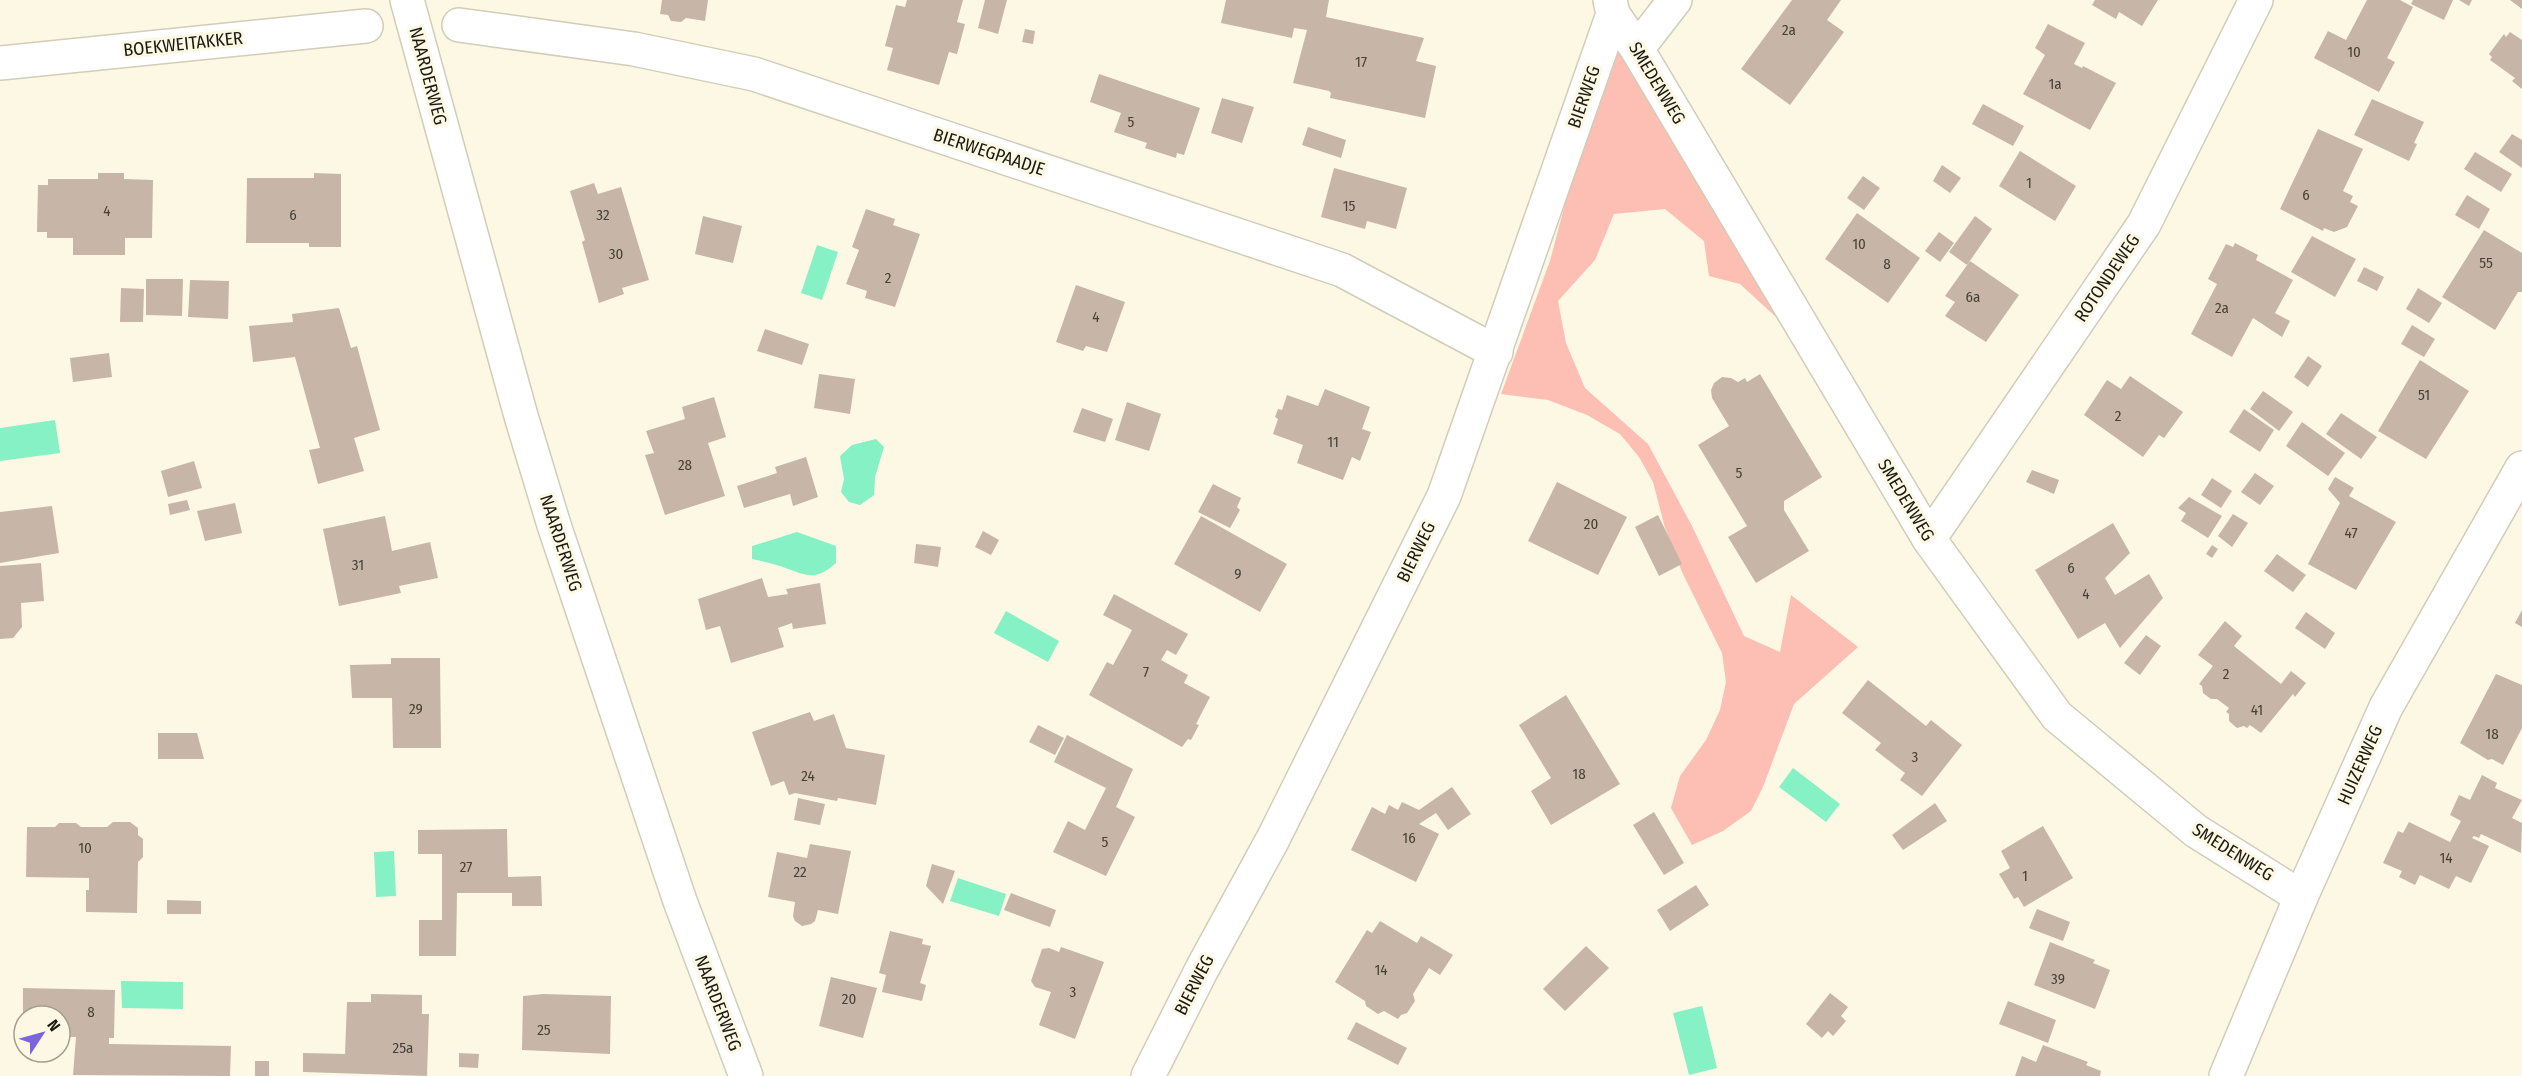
<svg xmlns="http://www.w3.org/2000/svg" width="2522" height="1076" font-family="'Fira Sans Condensed',sans-serif">
<style>
.green{fill:#fdbeb3}
.water{fill:#85f1c5}
.building{fill:#c7b6a8}
.lines{fill:none;stroke-linecap:round;stroke-linejoin:round}
.minor-casing{stroke:#d1cdb9;stroke-width:36}
.secondary-casing{stroke:#d1cdb9;stroke-width:36}
.minor{stroke:#fff;stroke-width:33}
.secondary{stroke:#fff;stroke-width:33}
.labels{text-anchor:middle;dominant-baseline:central;stroke-width:6;stroke-linejoin:round;paint-order:stroke}
.number-label{font-size:15px;fill:#474138}
.street-label{font-size:18px;fill:#1c1a13;stroke:#fcf8e3}
</style>
<rect width="100%" height="100%" fill="#fcf8e3"/>
<polygon class="green" points="1619,53 1633,60 1789,329 1740,284 1709,276 1704,241 1665,209 1614,214 1595,260 1558,301 1566,343 1585,388 1648,444 1692,526 1744,636 1780,652 1791,595 1858,647 1794,704 1763,787 1751,811 1723,831 1692,845 1671,808 1680,776 1706,740 1720,710 1726,682 1722,653 1682,572 1665,528 1653,482 1639,457 1620,434 1587,415 1548,400 1501,394 1550,261 1596,86 1607,56"/>
<g class="water">
<polygon points="817,245 838,252 822,300 801,293"/>
<polygon points="55,420 60,453 0,461 0,428"/>
<polygon points="876,439 884,447 875,477 874,495 860,505 849,502 841,492 844,479 840,456 852,445"/>
<path d="M797 532 836 546V563C814 583 804 574 780 566 771 563 761 561 752 559V546Z"/>
<polygon points="1006,611 1059,641 1048,662 994,633"/>
<polygon points="1793,768 1840,804 1826,822 1779,787"/>
<polygon points="394,851 396,896 376,897 374,852"/>
<polygon points="958,878 1006,894 999,916 950,901"/>
<polygon points="121,981 183,982 183,1009 122,1008"/>
<polygon points="1702,1006 1717,1068 1689,1075 1673,1013"/>
</g>
<g class="building">
<polygon points="662,0 708,0 705,21 686,18 681,22 671,21 668,15 660,14"/>
<polygon points="907,0 963,0 957,22 965,24 957,54 949,52 939,85 887,70 893,48 885,46 896,5 905,7"/>
<polygon points="985,0 1007,0 998,34 978,28"/>
<polygon points="1226,0 1329,0 1326,17 1424,38 1416,61 1436,66 1425,118 1330,98 1331,93 1329,91 1293,83 1307,30 1294,28 1292,38 1221,23"/>
<polygon points="1792,0 1841,0 1827,20 1844,32 1790,105 1741,69"/>
<polygon points="2095,0 2158,0 2142,26 2119,12 2116,19 2092,5"/>
<polygon points="2367,0 2400,0 2413,7 2387,58 2395,62 2379,92 2314,58 2328,31 2346,40"/>
<polygon points="2413,0 2453,0 2444,20 2411,4"/>
<polygon points="2459,0 2472,0 2469,6"/>
<polygon points="2510,0 2522,0 2522,9"/>
<polygon points="2048,24 2085,43 2074,64 2082,68 2083,66 2116,83 2090,130 2023,94 2045,55 2035,48"/>
<polygon points="1025,29 1035,31 1033,44 1022,42"/>
<polygon points="2510,32 2522,40 2522,89 2512,81 2515,78 2490,60 2492,57 2489,54 2504,34 2506,37"/>
<polygon points="1099,74 1200,108 1184,155 1177,153 1176,158 1145,148 1147,143 1114,132 1121,113 1090,102"/>
<polygon points="1222,98 1254,107 1242,143 1211,133"/>
<polygon points="2372,99 2424,122 2414,143 2417,144 2409,161 2354,135"/>
<polygon points="1983,104 2024,126 2013,146 1972,124"/>
<polygon points="1308,127 1346,140 1341,158 1302,145"/>
<polygon points="2318,129 2363,149 2343,191 2353,196 2350,202 2358,206 2347,227 2334,232 2324,228 2323,231 2280,209"/>
<polygon points="2512,134 2522,140 2522,168 2499,152"/>
<polygon points="2020,151 2076,186 2055,221 1999,186"/>
<polygon points="2475,152 2512,174 2501,192 2464,169"/>
<polygon points="1942,165 1961,178 1950,193 1933,181"/>
<polygon points="1334,168 1407,188 1396,229 1367,221 1365,229 1321,217"/>
<polygon points="98,173 124,173 124,179 153,180 152,238 125,238 125,255 73,255 73,238 47,238 47,232 37,232 38,185 48,185 48,179 98,179"/>
<polygon points="314,173 341,174 341,247 309,247 309,243 246,243 247,178 314,178"/>
<polygon points="1863,176 1880,188 1864,210 1847,198"/>
<polygon points="594,183 598,194 621,187 649,280 622,288 624,294 599,303 582,242 585,240 570,191"/>
<polygon points="2467,195 2490,209 2479,229 2455,215"/>
<polygon points="866,209 895,219 893,225 920,234 895,307 865,298 867,291 846,284 859,250 852,247"/>
<polygon points="1857,213 1920,258 1888,303 1825,259"/>
<polygon points="703,216 742,226 733,263 695,254"/>
<polygon points="1975,216 1992,229 1967,265 1949,252"/>
<polygon points="2484,230 2522,253 2522,292 2518,292 2495,330 2442,297"/>
<polygon points="1939,232 1954,243 1940,262 1925,251"/>
<polygon points="2312,236 2356,259 2335,297 2291,272"/>
<polygon points="2235,243 2258,255 2256,260 2293,280 2275,313 2290,321 2282,337 2253,318 2232,357 2191,334 2217,284 2208,279 2226,244 2233,247"/>
<polygon points="1970,261 2019,295 1986,342 1945,316 1955,302 1945,296"/>
<polygon points="2364,267 2384,277 2377,291 2357,281"/>
<polygon points="146,279 183,279 182,316 146,315"/>
<polygon points="190,280 229,281 228,319 188,317"/>
<polygon points="1076,285 1125,302 1107,352 1086,346 1083,351 1056,342"/>
<polygon points="121,288 144,289 143,322 120,322"/>
<polygon points="2418,288 2442,303 2429,323 2406,309"/>
<polygon points="339,308 351,348 357,346 380,430 354,438 364,471 318,484 309,450 320,448 295,357 253,362 249,326 293,322 292,314"/>
<polygon points="2412,325 2435,339 2424,357 2401,344"/>
<polygon points="765,329 809,344 802,365 757,351"/>
<polygon points="109,353 112,377 73,382 70,358"/>
<polygon points="2308,356 2322,366 2308,387 2294,377"/>
<polygon points="2420,360 2469,391 2426,459 2378,431"/>
<polygon points="819,374 855,379 850,414 814,408"/>
<polygon points="1760,374 1822,477 1784,501 1784,510 1809,551 1756,583 1728,537 1747,526 1698,445 1729,426 1712,398 1711,390 1714,383 1722,377 1731,378 1738,382 1745,378 1747,382"/>
<polygon points="2130,376 2183,412 2164,438 2159,435 2143,457 2084,415 2107,380 2121,389"/>
<polygon points="1325,389 1370,407 1362,429 1371,432 1360,461 1352,457 1343,480 1297,463 1303,445 1273,434 1278,419 1275,417 1278,409 1282,410 1287,395 1318,406"/>
<polygon points="2263,391 2293,412 2279,431 2250,409"/>
<polygon points="714,397 726,437 708,443 725,496 665,515 645,455 654,453 646,431 685,419 682,407"/>
<polygon points="1127,402 1161,414 1149,451 1115,440"/>
<polygon points="1082,408 1113,419 1105,442 1073,432"/>
<polygon points="2244,409 2274,430 2260,452 2229,432"/>
<polygon points="2341,413 2377,437 2361,459 2326,434"/>
<polygon points="2302,422 2345,453 2328,476 2286,446"/>
<polygon points="806,457 818,497 793,506 790,494 744,508 737,486 777,473 775,467"/>
<polygon points="194,461 202,488 168,497 161,471"/>
<polygon points="2032,470 2059,480 2054,494 2026,482"/>
<polygon points="2255,473 2274,486 2260,505 2241,492"/>
<polygon points="2335,477 2354,488 2349,496 2396,522 2356,590 2308,564 2340,503 2328,489"/>
<polygon points="2212,478 2232,491 2221,508 2201,495"/>
<polygon points="1557,482 1627,517 1598,575 1528,541"/>
<polygon points="1213,484 1241,498 1237,507 1240,510 1230,528 1198,512"/>
<polygon points="2189,497 2222,516 2208,538 2181,521 2186,513 2178,508"/>
<polygon points="187,500 190,510 170,515 168,504"/>
<polygon points="235,503 242,533 205,541 197,511"/>
<polygon points="52,506 59,553 0,563 0,512"/>
<polygon points="2233,514 2248,523 2232,547 2218,536"/>
<polygon points="1658,515 1682,564 1659,576 1635,527"/>
<polygon points="385,516 392,551 430,542 438,578 399,586 401,593 339,606 323,529"/>
<polygon points="1201,516 1287,564 1260,612 1174,564"/>
<polygon points="2113,523 2130,553 2105,578 2115,595 2149,574 2163,598 2120,648 2105,623 2078,639 2035,570"/>
<polygon points="983,531 999,540 991,555 975,547"/>
<polygon points="916,544 941,547 938,567 914,563"/>
<polygon points="2212,545 2218,549 2212,558 2206,554"/>
<polygon points="2277,554 2306,575 2293,592 2264,571"/>
<polygon points="41,563 44,601 21,603 22,627 13,638 0,639 0,566"/>
<polygon points="762,578 768,597 788,594 786,589 820,583 826,624 793,629 792,623 778,628 784,647 731,663 720,626 706,630 698,599"/>
<polygon points="1114,594 1188,634 1176,655 1167,650 1161,660 1188,675 1184,683 1210,697 1196,724 1199,725 1191,740 1188,739 1182,747 1089,695 1107,662 1113,665 1132,630 1103,615"/>
<polygon points="2522,610 2522,627 2515,623"/>
<polygon points="2306,612 2335,633 2325,649 2295,628"/>
<polygon points="2225,621 2242,636 2234,646 2281,684 2291,671 2306,683 2295,697 2293,694 2261,733 2250,725 2247,728 2244,726 2237,728 2229,721 2229,714 2226,712 2229,708 2217,699 2211,699 2203,693 2202,686 2199,684 2213,666 2198,655"/>
<polygon points="2146,635 2161,646 2140,675 2124,663"/>
<polygon points="391,658 440,658 441,748 393,748 392,698 352,698 350,665 391,664"/>
<polygon points="2496,674 2522,685 2522,728 2503,765 2492,759 2488,760 2460,743"/>
<polygon points="1868,680 1926,726 1931,720 1962,745 1922,796 1900,780 1905,773 1875,750 1881,743 1842,713"/>
<polygon points="1566,695 1620,784 1551,825 1531,791 1551,778 1519,725"/>
<polygon points="810,712 814,721 834,714 846,748 885,755 876,805 838,798 837,801 795,793 789,795 784,781 771,786 752,732"/>
<polygon points="1038,725 1064,738 1055,755 1029,742"/>
<polygon points="158,733 197,733 204,759 158,759"/>
<polygon points="1067,735 1133,769 1116,807 1135,817 1106,876 1053,852 1068,821 1085,830 1106,788 1054,762"/>
<polygon points="2482,775 2497,783 2495,788 2522,800 2512,818 2522,823 2521,853 2481,834 2479,838 2474,836 2472,838 2489,846 2471,883 2456,876 2449,889 2420,875 2415,885 2399,877 2402,871 2383,863 2398,831 2403,833 2409,822 2450,842 2461,821 2450,815 2459,795 2470,800"/>
<polygon points="1452,787 1471,814 1448,830 1436,813 1419,824 1439,834 1416,882 1351,850 1372,807 1385,814 1389,805 1398,810 1402,802 1419,810"/>
<polygon points="798,798 825,804 820,825 794,820"/>
<polygon points="1935,803 1947,821 1903,850 1892,835"/>
<polygon points="1654,812 1684,863 1664,875 1633,825"/>
<polygon points="113,822 130,822 138,828 138,835 143,839 143,857 138,862 137,913 86,912 86,890 89,890 89,878 26,877 27,827 55,827 59,823 76,823 81,827 107,827"/>
<polygon points="2043,826 2073,878 2024,907 2018,897 2014,899 1999,874 2010,868 2001,851"/>
<polygon points="507,829 508,877 541,876 542,906 512,906 512,893 457,893 456,956 419,956 419,920 442,920 442,854 418,854 418,830"/>
<polygon points="810,844 851,851 838,914 818,910 815,921 811,924 802,926 795,921 793,916 795,902 768,897 777,852 807,858"/>
<polygon points="932,864 955,871 943,904 926,886"/>
<polygon points="1696,885 1709,905 1670,931 1657,910"/>
<polygon points="1011,893 1056,910 1050,927 1004,910"/>
<polygon points="167,900 201,901 201,914 167,914"/>
<polygon points="2037,909 2070,922 2063,941 2029,928"/>
<polygon points="1380,921 1417,943 1421,936 1453,955 1440,975 1429,968 1413,994 1415,1001 1407,1013 1401,1015 1398,1019 1384,1011 1378,1014 1366,1006 1365,1001 1335,982 1367,930 1372,933"/>
<polygon points="890,931 923,939 922,944 931,946 920,983 926,985 922,1001 882,992 886,975 879,973"/>
<polygon points="2050,942 2095,960 2093,963 2110,970 2095,1009 2034,985"/>
<polygon points="1586,946 1609,968 1565,1011 1543,989"/>
<polygon points="1061,947 1104,962 1075,1039 1039,1025 1051,992 1035,987 1031,981 1042,949 1049,948 1059,952"/>
<polygon points="831,977 877,988 863,1038 819,1026"/>
<polygon points="23,988 115,990 114,1038 109,1038 109,1044 231,1046 230,1076 73,1075 76,1037 60,1037 60,1016 23,1016"/>
<polygon points="1830,993 1848,1007 1841,1016 1846,1021 1833,1036 1828,1031 1822,1038 1806,1024"/>
<polygon points="371,994 422,995 422,1014 429,1014 427,1076 303,1072 303,1053 345,1054 347,1002 371,1002"/>
<polygon points="543,994 611,996 610,1054 522,1050 523,996"/>
<polygon points="2008,1001 2056,1020 2048,1043 1999,1024"/>
<polygon points="1356,1022 1407,1048 1398,1065 1347,1039"/>
<polygon points="2043,1045 2088,1062 2086,1065 2101,1071 2100,1076 2015,1076 2022,1056 2036,1062"/>
<polygon points="459,1053 479,1054 478,1068 459,1067"/>
<rect x="255" y="1061" width="14" height="15"/>
</g>
<g class="lines">
<defs>
<g id="minor">
<polyline points="1613,14 1637,49 1929,539 2057,716 2196,831 2301,897"/>
<polyline points="459,25 634,49 754,74 1342,270 1496,352"/>
<polyline points="1637,49 1675,0"/>
<polyline points="0,63 366,26"/>
<polyline points="1929,539 2144,224 2256,0"/>
<polyline points="1148,1076 1202,969 1273,839 1444,496 1613,14 1610,0"/>
</g>
<g id="secondary">
<polyline points="407,0 521,416 554,525 680,901 746,1076"/>
<polyline points="2226,1076 2301,897 2386,707 2522,468"/>
</g>
</defs>
<use href="#minor" class="minor-casing"/>
<use href="#secondary" class="secondary-casing"/>
<use href="#minor" class="minor"/>
<use href="#secondary" class="secondary"/>
</g>
<g class="labels">
<g class="number-label">
<text x="1789" y="30">2a</text>
<text x="2354" y="52">10</text>
<text x="1361" y="62">17</text>
<text x="2055" y="84">1a</text>
<text x="1131" y="122">5</text>
<text x="2029" y="183">1</text>
<text x="2306" y="195">6</text>
<text x="1349" y="206">15</text>
<text x="107" y="211">4</text>
<text x="293" y="215">6</text>
<text x="603" y="215">32</text>
<text x="1859" y="244">10</text>
<text x="616" y="254">30</text>
<text x="2486" y="263">55</text>
<text x="1887" y="264">8</text>
<text x="888" y="278">2</text>
<text x="1973" y="297">6a</text>
<text x="2222" y="308">2a</text>
<text x="1096" y="317">4</text>
<text x="2424" y="395">51</text>
<text x="2118" y="416">2</text>
<text x="1333" y="442">11</text>
<text x="685" y="465">28</text>
<text x="1739" y="473">5</text>
<text x="1591" y="524">20</text>
<text x="2351" y="533">47</text>
<text x="358" y="565">31</text>
<text x="2071" y="568">6</text>
<text x="1238" y="574">9</text>
<text x="2086" y="594">4</text>
<text x="1146" y="672">7</text>
<text x="2226" y="674">2</text>
<text x="416" y="709">29</text>
<text x="2257" y="710">41</text>
<text x="2492" y="734">18</text>
<text x="1915" y="757">3</text>
<text x="1579" y="774">18</text>
<text x="808" y="776">24</text>
<text x="1409" y="838">16</text>
<text x="1105" y="842">5</text>
<text x="85" y="848">10</text>
<text x="2446" y="858">14</text>
<text x="466" y="867">27</text>
<text x="800" y="872">22</text>
<text x="2025" y="876">1</text>
<text x="1381" y="970">14</text>
<text x="2058" y="979">39</text>
<text x="1073" y="992">3</text>
<text x="849" y="999">20</text>
<text x="91" y="1012">8</text>
<text x="544" y="1030">25</text>
<text x="403" y="1048">25a</text>
</g>
<g class="street-label">
<text transform="translate(183 44) rotate(-6)">BOEKWEITAKKER</text>
<text transform="translate(428 76) rotate(75)">NAARDERWEG</text>
<text transform="translate(1657 83) rotate(59)">SMEDENWEG</text>
<text transform="translate(1584 97) rotate(-71)">BIERWEG</text>
<text transform="translate(989 152) rotate(18)">BIERWEGPAADJE</text>
<text transform="translate(2107 278) rotate(-56)">ROTONDEWEG</text>
<text transform="translate(1906 500) rotate(59)">SMEDENWEG</text>
<text transform="translate(561 543) rotate(72)">NAARDERWEG</text>
<text transform="translate(1416 552) rotate(-64)">BIERWEG</text>
<text transform="translate(2360 765) rotate(-66)">HUIZERWEG</text>
<text transform="translate(2233 852) rotate(32)">SMEDENWEG</text>
<text transform="translate(1194 985) rotate(-63)">BIERWEG</text>
<text transform="translate(718 1003) rotate(69)">NAARDERWEG</text>
</g>
</g>
<g transform="translate(42 1034) rotate(54)"><circle r="28" fill="#fcf8e3" stroke="#a29f90" stroke-width="1.5"/>
<path d="M0-4.5L10 22L0 15L-10 22Z" fill="#7c64df"/>
<text y="-9" font-size="16" font-weight="bold" text-anchor="middle" fill="#1c1a13">N</text>
</g>
</svg>
